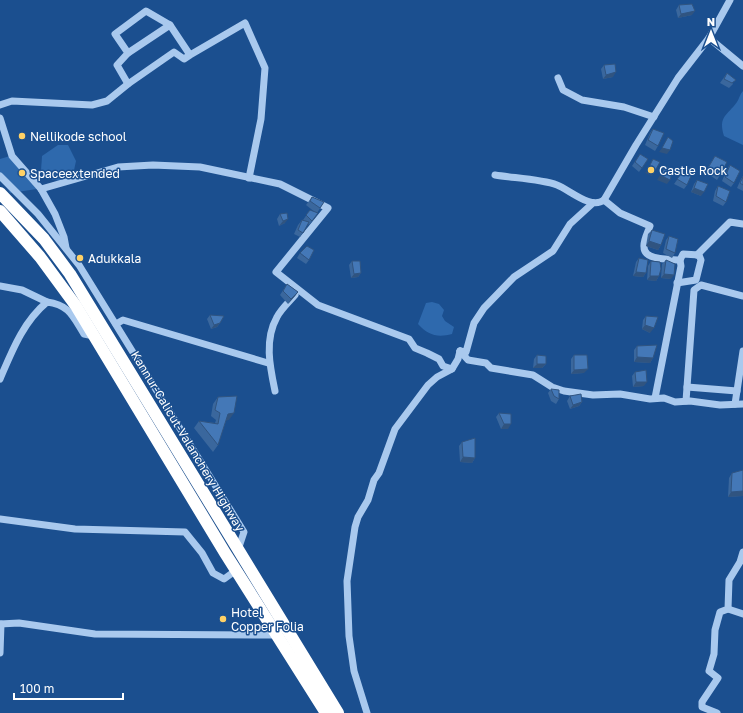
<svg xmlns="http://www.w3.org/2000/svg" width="743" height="713" font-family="'Golos Text',sans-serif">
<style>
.green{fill:#2e69ad}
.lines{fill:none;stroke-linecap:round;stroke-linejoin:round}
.minor{stroke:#a9c9ee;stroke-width:7}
.highway{stroke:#fff;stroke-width:12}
.wall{fill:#3a679d}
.shaded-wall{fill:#305480}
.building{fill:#4478b7;stroke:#305480}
.poi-dot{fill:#ffd166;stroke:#1b4f8f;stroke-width:1.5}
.labels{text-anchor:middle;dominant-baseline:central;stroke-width:3;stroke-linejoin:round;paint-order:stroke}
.poi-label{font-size:12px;fill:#fff;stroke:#1b4f8f;text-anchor:start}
.street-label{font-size:12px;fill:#fff;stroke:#1b4f8f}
</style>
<rect width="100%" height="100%" fill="#1b4f8f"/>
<g class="green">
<path d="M743 91V145L724 136C718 116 727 116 737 102 739 99 740 94 743 91Z"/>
<polygon points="58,145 68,145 76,161 73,175 60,181 44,178 41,171 42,156"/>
<polygon points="10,156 37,189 10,193 0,176 0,159"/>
<path d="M432 302 439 304 444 310 442 316 445 321 454 327 452 334C437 338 428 335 418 324L426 303Z"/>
</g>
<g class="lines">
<g class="minor">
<polyline points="709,38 743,66"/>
<polyline points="128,53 170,25"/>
<polyline points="190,55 184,59 174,52 128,84 117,65 128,53 115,34 146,11 170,25 190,55 245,23 265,68 261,119 249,178"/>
<polyline points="558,78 563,90 582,100 624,107 654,117"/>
<polyline points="0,105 12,101 92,105 107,101 128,84"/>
<polyline points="0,118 12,156 41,189 55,214 64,237 66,248"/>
<path d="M495 175C513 178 541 179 557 185 570 190 591 210 604 200L636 145 678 78 709 38 730 0"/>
<polyline points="0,176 38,214 79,265 244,532 238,550"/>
<polyline points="41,189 118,167 153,165 200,167 280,184 328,208 276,272 318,305 409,339 415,348 427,353 439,359 443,366 452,369"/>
<path d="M604 200 620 213 650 226C648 232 643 241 644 247 644 261 670 259 680 260L681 266 655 398"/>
<polyline points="697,255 730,222 743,224"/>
<polyline points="677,283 696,280 701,260 699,255 683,254 680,260"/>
<polyline points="0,286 22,290 47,302"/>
<polyline points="116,324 123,320 268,363"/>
<polyline points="460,351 468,360 486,363 491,368 533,375 552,387 564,391 593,395 620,394 650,399 664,398 675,402 690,401 720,405 743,404"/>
<polyline points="460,351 466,352 474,323 484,308 514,277 553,251 570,224 593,203"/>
<path d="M0 379C12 351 23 322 47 302 70 305 73 317 84 334L94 336"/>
<polyline points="687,387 737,391"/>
<path d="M275 391C270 367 264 340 277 317 281 309 289 302 295 295"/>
<polyline points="686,401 694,290 701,285 743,296"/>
<polyline points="735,404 743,351"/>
<polyline points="0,519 75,529 185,532 202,553 213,573 224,579 235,571"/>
<polyline points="728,609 743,614"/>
<polyline points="0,624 19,623 95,634 276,635"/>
<polyline points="0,653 1,624"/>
<polyline points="367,713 354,671 349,636 347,581 355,527 358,517 368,500 374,480 379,473 395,429 428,385 437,377 452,369 458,359 460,351"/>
<polyline points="717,713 702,707 702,702 718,678 709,671 714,654 715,630 720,612 728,609 729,580 740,562 743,552"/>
</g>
<g class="highway">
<polyline points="0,193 44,239 70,274 338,713"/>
<polyline points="0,211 40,257 76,306 225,553 326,713"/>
</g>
</g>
<g class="wall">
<polygon points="679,5 692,15 678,18 676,10"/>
<polygon points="604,65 613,77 603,79 601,69"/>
<polygon points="727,73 733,84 729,88 720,83"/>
<polygon points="653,129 658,146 655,151 645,145 650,133"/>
<polygon points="640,154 648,159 639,172 632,166"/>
<polygon points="715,156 720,175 717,180 705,172"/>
<polygon points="730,165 734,183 731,187 722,181 727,169"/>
<polygon points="682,173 687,185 684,189 674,184"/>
<polygon points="743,176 743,191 737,188 741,179"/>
<polygon points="697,180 701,196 691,192 694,184"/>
<polygon points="718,186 726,202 723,206 713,201 715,191"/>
<polygon points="312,197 324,202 317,213 312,221 309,225 308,224 300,237 294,234 298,225 302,220 304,221 303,220 310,210 316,213 306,205"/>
<polygon points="280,214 285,223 279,226 277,219"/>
<polygon points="652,230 661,245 658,250 646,246 648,234"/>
<polygon points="669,236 675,253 672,258 663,253 666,240"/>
<polygon points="300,253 309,260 306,264 297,258"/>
<polygon points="639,258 646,273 643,277 633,276 636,262"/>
<polygon points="666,260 671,279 661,278 662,264"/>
<polygon points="352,261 361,273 358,277 351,278 349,265"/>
<polygon points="651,261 659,276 656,281 647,280 648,266"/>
<polygon points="287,284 298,292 295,296 288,304 280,295"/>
<polygon points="210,315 220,323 217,327 211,329 207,319"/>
<polygon points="646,316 650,333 642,329 643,320"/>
<polygon points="637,346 653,358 650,363 634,362 634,350"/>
<polygon points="537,355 546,364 542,368 533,368 534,359"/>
<polygon points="574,355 584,373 571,374 571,359"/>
<polygon points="635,372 644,386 633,387 632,376"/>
<polygon points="551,389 559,399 556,404 551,401 548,393"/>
<polygon points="570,396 582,402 579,406 570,409 567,401"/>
<polygon points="218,397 229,420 226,420 218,445 213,452 194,428 199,421 215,423 216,420 211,416 213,404"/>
<polygon points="499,413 508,429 501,429 496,417"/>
<polygon points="462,442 475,458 472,463 460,462 459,446"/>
<polygon points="732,473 743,496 728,497 729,478"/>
</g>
<g class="shaded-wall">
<polygon points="695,11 692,15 678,18 681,14"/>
<polygon points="616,72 613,77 603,79 606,75"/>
<polygon points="662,148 670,150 667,154 659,152"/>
<polygon points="648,169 655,171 652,176 645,173"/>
<polygon points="660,175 670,180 667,184 657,180"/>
<polygon points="694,188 704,192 701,196 691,192"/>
<polygon points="288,219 285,223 279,226 283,221"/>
<polygon points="649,241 661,245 658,250 646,246"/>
<polygon points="636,272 646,273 643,277 633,276"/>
<polygon points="361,273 358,277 351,278 354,274"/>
<polygon points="664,274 674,275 671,279 661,278"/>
<polygon points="650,276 659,276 656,281 647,280"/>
<polygon points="298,292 295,296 288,304 291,299"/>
<polygon points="220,323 217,327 211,329 214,325"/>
<polygon points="645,325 654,328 650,333 642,329"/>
<polygon points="637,357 653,358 650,363 634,362"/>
<polygon points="537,364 546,364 542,368 533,368"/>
<polygon points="588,369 584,373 571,374 574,370"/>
<polygon points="636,382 647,382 644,386 633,387"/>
<polygon points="582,402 579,406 570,409 573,405"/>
<polygon points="234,413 229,420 223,421 228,414"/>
<polygon points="504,424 511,424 508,429 501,429"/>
<polygon points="463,457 475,458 472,463 460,462"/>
<polygon points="743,491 743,496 728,497 731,492"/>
</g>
<g class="building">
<polygon points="692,4 695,11 681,14 679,5"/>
<polygon points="615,64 616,72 606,75 604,65"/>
<polygon points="727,73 736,80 732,83 724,79"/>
<polygon points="653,129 664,133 658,146 648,140"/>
<polygon points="668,137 673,141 670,150 662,148"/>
<polygon points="640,154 648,159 642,168 635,162"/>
<polygon points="715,156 727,162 720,175 708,168"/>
<polygon points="653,159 660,162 655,171 648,169"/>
<polygon points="730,165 740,171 734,183 725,177"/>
<polygon points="666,166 673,170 670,180 660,175"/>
<polygon points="685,172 691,176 687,185 677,179 682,173"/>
<polygon points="743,177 743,185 740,183"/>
<polygon points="697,180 708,184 704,192 694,188"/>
<polygon points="718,186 730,191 726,202 716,196"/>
<polygon points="312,197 324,202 320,208 310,201"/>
<polygon points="310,210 318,213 312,221 306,215"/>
<polygon points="287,213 288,219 283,221 280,214"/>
<polygon points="302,220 309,222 303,233 298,230"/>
<polygon points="652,230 665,234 661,245 649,241"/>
<polygon points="669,236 678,239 675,253 666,249"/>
<polygon points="307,246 314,250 309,260 300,253"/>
<polygon points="639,258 648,260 646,273 636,272"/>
<polygon points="666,260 675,264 674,275 664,274"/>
<polygon points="352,261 360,261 361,273 354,274"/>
<polygon points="651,261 660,262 661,269 659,276 650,276"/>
<polygon points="287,284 298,292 291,299 283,291"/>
<polygon points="210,315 224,316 220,323 214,325"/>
<polygon points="646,316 658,317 654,328 645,325"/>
<polygon points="657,345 653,358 637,357 637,346"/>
<polygon points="537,355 546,356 546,364 537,364"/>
<polygon points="574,355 587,355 588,369 574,370"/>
<polygon points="646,370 647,382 636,382 635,372"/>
<polygon points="551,389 559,390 559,399 554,396"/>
<polygon points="581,394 582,402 573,405 570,396"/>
<polygon points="237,396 234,413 228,414 218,445 199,421 218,424 220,413 215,410 218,397"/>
<polygon points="499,413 511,414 511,424 504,424"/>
<polygon points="475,438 475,458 463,457 462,442"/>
<polygon points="743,470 743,491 731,492 732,473"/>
</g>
<g class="poi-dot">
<circle cx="22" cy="136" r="4"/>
<circle cx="651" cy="170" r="4"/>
<circle cx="22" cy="173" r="4"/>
<circle cx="80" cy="258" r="4"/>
<circle cx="223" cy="619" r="4"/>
</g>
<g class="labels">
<g class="poi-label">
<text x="30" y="136">Nellikode school</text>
<text x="659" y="170">Castle Rock</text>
<text x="30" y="173">Spaceextended</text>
<text x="88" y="258">Adukkala</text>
<text x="231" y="612">Hotel<tspan x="231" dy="14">Copper Folia</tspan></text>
</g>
<g class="street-label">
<text transform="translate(188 441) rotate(59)">Kannur-Calicut-Valanchery Highway</text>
</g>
</g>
<g transform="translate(711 32)" stroke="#1b4f8f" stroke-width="3" paint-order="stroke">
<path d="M0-3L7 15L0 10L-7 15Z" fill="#ffffff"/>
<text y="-6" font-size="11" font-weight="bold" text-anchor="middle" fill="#ffffff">N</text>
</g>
<path d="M14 693v6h109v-6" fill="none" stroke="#ffffff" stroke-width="2"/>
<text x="20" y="693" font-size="12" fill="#ffffff" stroke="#1b4f8f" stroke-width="3" paint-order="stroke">100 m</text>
</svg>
